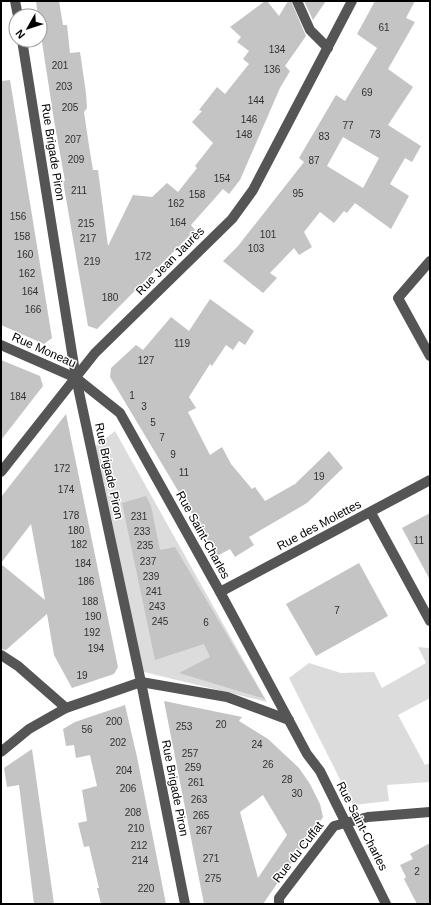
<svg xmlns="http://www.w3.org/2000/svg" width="431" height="905" font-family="Helvetica,sans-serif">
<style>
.green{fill:#dcdcdc}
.building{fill:#c4c4c4;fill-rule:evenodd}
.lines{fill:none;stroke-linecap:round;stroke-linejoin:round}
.minor{stroke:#555;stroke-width:10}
.labels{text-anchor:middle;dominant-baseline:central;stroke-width:3;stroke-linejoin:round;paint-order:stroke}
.number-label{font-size:10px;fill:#313131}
.street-label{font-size:12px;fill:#000;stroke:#fff}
</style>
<rect width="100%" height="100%" fill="#fff"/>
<g class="green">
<polygon points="115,431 267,702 144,672 91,450"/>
<polygon points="418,647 430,648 430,698 398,715 425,765 430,763 430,782 387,785 389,801 353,805 289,678 309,663 341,673 374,672 382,688 426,663"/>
</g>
<g class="building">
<polygon points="36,1 59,1 63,25 67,25 70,53 80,52 86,93 87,108 84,112 89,146 93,170 98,170 108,246 133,195 152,197 167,183 178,192 197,168 195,166 213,143 192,122 202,111 199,110 217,87 225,94 249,64 243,59 249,51 237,42 241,37 230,27 265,1 267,1 279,16 288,1 291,1 306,36 285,66 290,71 280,88 240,180 229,194 223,189 191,225 195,230 97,329 88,326 63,181 65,181 54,120 40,29 40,16 38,16"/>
<polygon points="304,1 326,1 313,20"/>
<path d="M375 1H415L406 18 415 22 388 69 413 87 388 125 421 146 412 162 405 158 390 184 409 196 391 229 355 203 347 213 344 211 334 223 320 212 304 232 312 247 299 255 294 248 270 273 277 278 263 293 223 261 238 246 304 162 299 158 336 95 345 101 377 48 357 34ZM343 137 379 158 363 188 327 166Z"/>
<polygon points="10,80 52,338 44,344 1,325 1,81"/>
<polygon points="210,299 254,331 245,345 239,341 233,350 226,345 212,366 210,364 189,397 196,408 188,412 210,455 222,447 231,464 252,489 255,487 265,501 295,484 329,451 343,468 307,503 249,537 254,545 235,557 230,549 217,556 110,377 111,368 136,345 143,350 171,317 189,331"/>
<polygon points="1,360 40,376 43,386 1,440"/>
<polygon points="66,414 118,667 114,674 72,688 54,655 47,614 6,650 1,649 1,564 45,600 31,524 1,563 1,497"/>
<polygon points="146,496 151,506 160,550 175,547 265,699 179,673 210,657 204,644 155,660 122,503"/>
<polygon points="430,513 430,580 402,528"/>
<polygon points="359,563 388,616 316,656 286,604"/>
<path d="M164 701 242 717 239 721 268 739 299 768 310 784 320 804 323 817 263 904H204ZM263 795 287 835 258 878 240 812Z"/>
<polygon points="125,705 137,757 166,904 101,904 97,888 99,888 89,846 84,847 78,823 87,821 82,790 97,786 90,755 76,758 74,745 66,746 63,729 75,722"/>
<polygon points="32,749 54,904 34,904 19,785 7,787 4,768"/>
<polygon points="430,843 430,904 417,904 404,879 406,877 400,865 413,859 410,854"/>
</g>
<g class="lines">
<g class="minor">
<polyline points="15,1 18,16"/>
<polyline points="297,1 310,30 328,48"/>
<polyline points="22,40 76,378 141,682 185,904"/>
<polyline points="430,261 398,298 430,356"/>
<polyline points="1,345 76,378 120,413 220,592 307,754 320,771 386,904"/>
<polyline points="1,472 95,353 232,219 253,190 352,1"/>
<polyline points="371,513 430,621"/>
<polyline points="220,592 430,480"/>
<polyline points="1,655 18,666 66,708"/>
<polyline points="1,752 29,729 66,708 141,682 227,697 289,720"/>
<polyline points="279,904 279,898 334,826 368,817 430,812"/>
</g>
</g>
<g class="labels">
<g class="number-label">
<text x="384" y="27">61</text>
<text x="277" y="49">134</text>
<text x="60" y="65">201</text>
<text x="272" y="69">136</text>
<text x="64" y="86">203</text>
<text x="367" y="92">69</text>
<text x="256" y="100">144</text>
<text x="70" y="107">205</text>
<text x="249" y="119">146</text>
<text x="348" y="125">77</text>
<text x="244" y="134">148</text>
<text x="375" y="134">73</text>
<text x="324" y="136">83</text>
<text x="73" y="139">207</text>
<text x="76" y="159">209</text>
<text x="314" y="160">87</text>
<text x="222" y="178">154</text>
<text x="79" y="190">211</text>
<text x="298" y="193">95</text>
<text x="197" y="194">158</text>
<text x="176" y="203">162</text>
<text x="18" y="216">156</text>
<text x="178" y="222">164</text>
<text x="86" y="223">215</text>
<text x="268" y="234">101</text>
<text x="22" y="236">158</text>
<text x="88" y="238">217</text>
<text x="256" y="248">103</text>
<text x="25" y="254">160</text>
<text x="143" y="256">172</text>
<text x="92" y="261">219</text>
<text x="27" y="273">162</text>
<text x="30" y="291">164</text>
<text x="110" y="297">180</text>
<text x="33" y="309">166</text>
<text x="182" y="343">119</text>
<text x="146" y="360">127</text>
<text x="132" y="395">1</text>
<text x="18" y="396">184</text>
<text x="144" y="406">3</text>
<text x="153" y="422">5</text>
<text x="162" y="437">7</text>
<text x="173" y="454">9</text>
<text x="62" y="468">172</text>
<text x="184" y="472">11</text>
<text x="319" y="476">19</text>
<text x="66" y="489">174</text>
<text x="71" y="515">178</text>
<text x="139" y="516">231</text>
<text x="76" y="530">180</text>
<text x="142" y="531">233</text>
<text x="419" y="540">11</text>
<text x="79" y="544">182</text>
<text x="145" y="545">235</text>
<text x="148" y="561">237</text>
<text x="83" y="563">184</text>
<text x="151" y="576">239</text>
<text x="86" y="581">186</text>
<text x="154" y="591">241</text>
<text x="90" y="601">188</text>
<text x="157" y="606">243</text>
<text x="337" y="610">7</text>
<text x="93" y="616">190</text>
<text x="160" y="621">245</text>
<text x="206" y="622">6</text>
<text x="92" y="632">192</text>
<text x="96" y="648">194</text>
<text x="82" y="675">19</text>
<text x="114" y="721">200</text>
<text x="221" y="724">20</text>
<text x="184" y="726">253</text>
<text x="87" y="729">56</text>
<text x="118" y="742">202</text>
<text x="257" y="744">24</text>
<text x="190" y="753">257</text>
<text x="268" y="764">26</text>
<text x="193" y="767">259</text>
<text x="124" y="770">204</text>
<text x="287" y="779">28</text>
<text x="196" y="782">261</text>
<text x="128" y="788">206</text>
<text x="297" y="793">30</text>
<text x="199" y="799">263</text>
<text x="133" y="812">208</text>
<text x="201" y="815">265</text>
<text x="136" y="828">210</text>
<text x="204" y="830">267</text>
<text x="139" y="845">212</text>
<text x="211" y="858">271</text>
<text x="140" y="860">214</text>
<text x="417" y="871">2</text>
<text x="213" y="878">275</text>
<text x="146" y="888">220</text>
</g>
<g class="street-label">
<text transform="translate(53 152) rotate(81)">Rue Brigade Piron</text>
<text transform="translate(170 261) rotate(-45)">Rue Jean Jaurès</text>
<text transform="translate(44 350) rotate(24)">Rue Moneau</text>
<text transform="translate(109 471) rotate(78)">Rue Brigade Piron</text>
<text transform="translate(319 525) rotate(-28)">Rue des Molettes</text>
<text transform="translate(203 535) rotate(61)">Rue Saint-Charles</text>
<text transform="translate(175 788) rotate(79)">Rue Brigade Piron</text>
<text transform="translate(362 826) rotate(63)">Rue Saint-Charles</text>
<text transform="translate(298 852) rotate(-52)">Rue du Cuffat</text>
</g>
</g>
<rect width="431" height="905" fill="none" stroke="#000000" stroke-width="4"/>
<g transform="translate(28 28) rotate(231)"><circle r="19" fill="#ffffff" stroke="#999999"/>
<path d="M0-3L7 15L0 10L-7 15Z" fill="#000000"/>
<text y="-6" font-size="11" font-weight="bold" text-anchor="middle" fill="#000000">N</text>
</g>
</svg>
